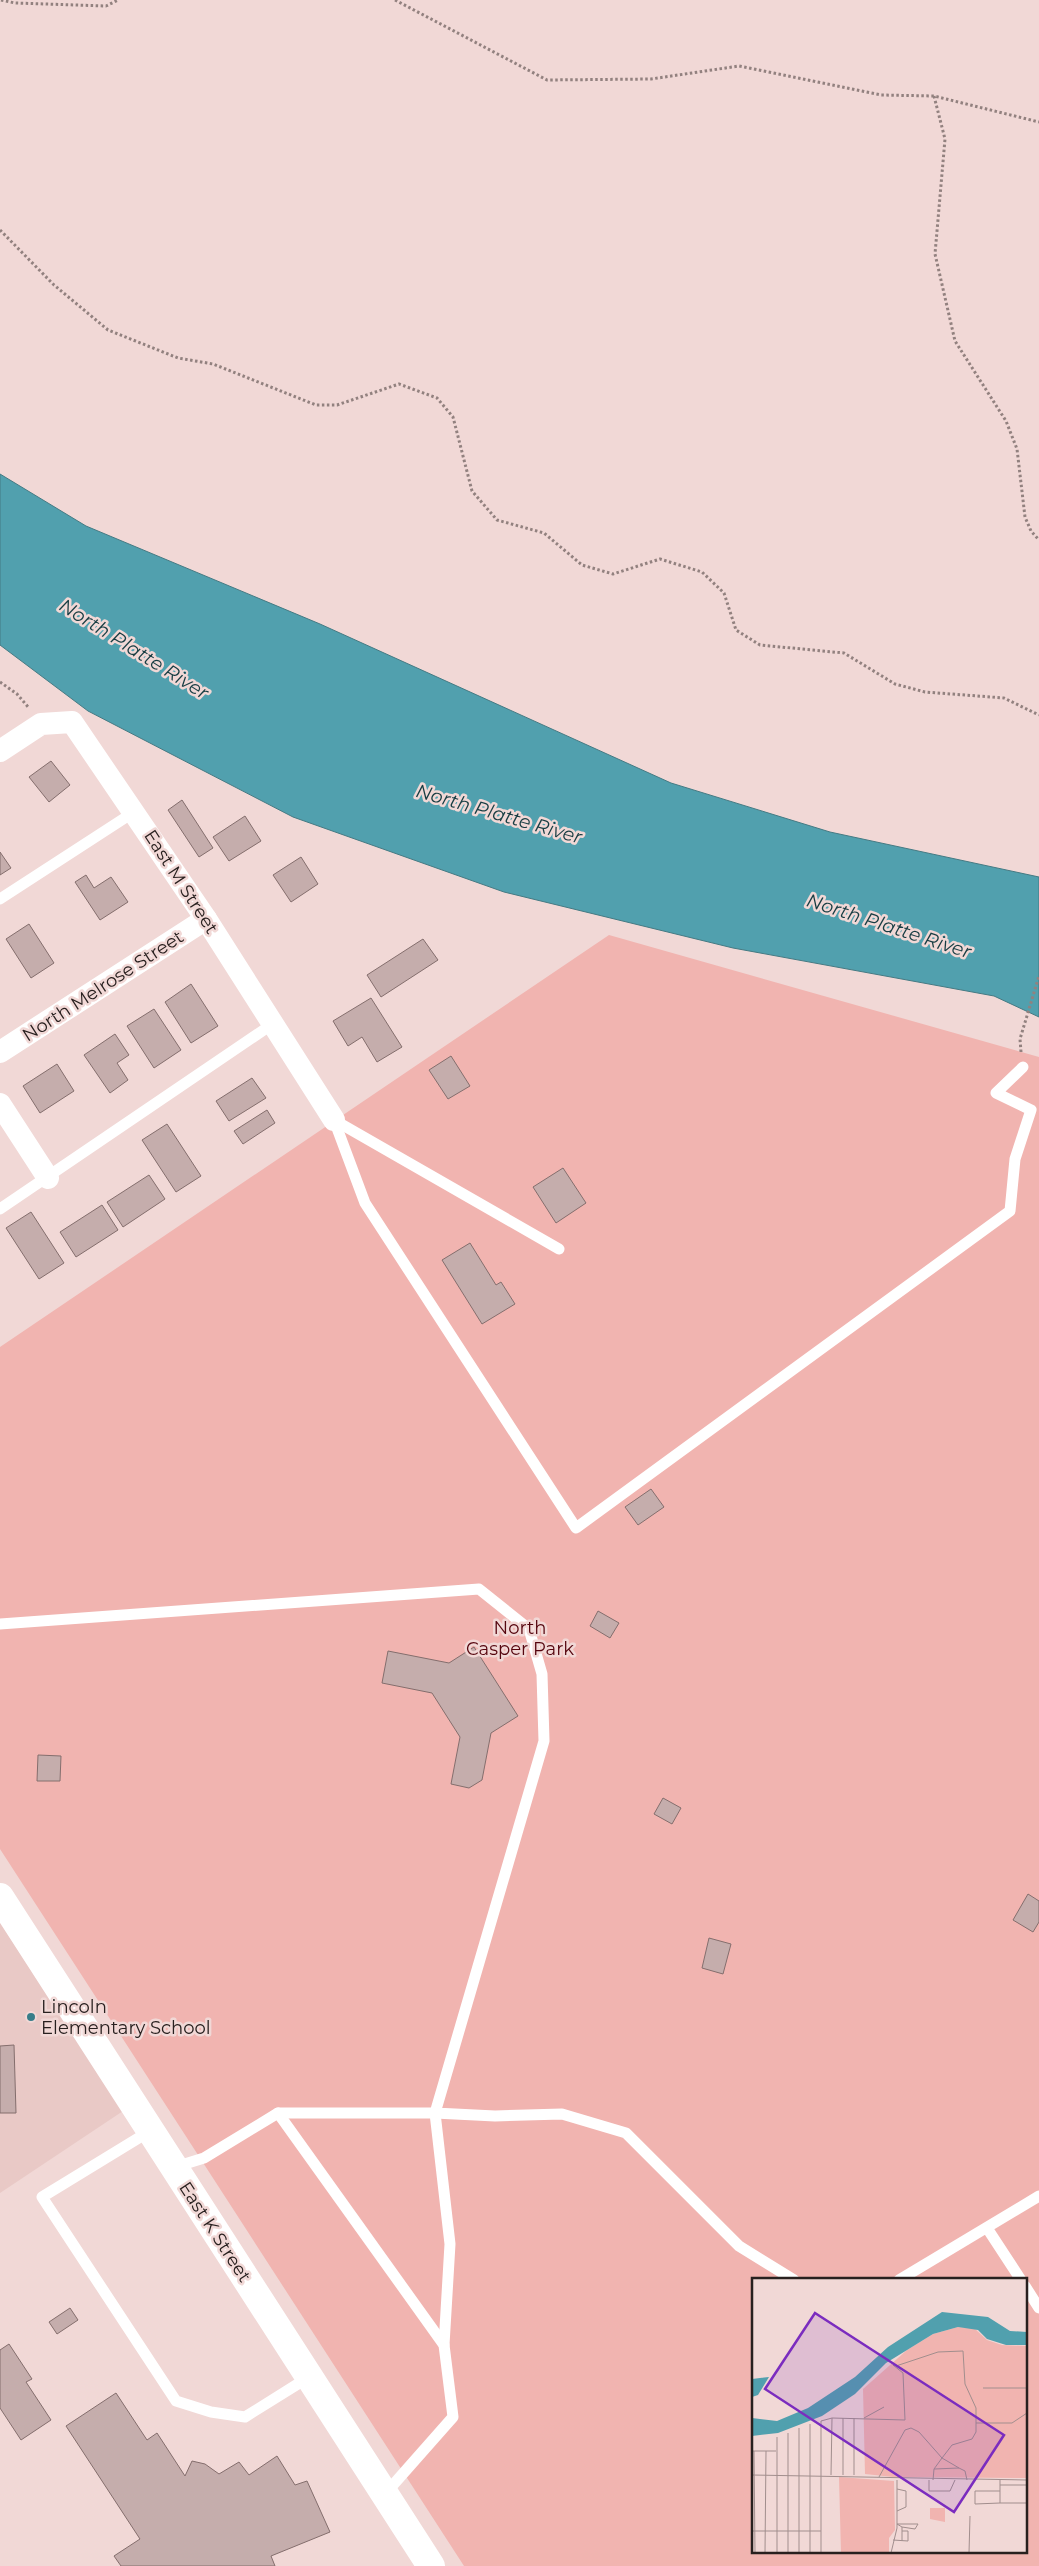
<svg xmlns="http://www.w3.org/2000/svg" width="1039" height="2566" font-family="Montserrat,sans-serif">
<style>
.built{fill:#e9c9c6}
.green{fill:#f1b4b0;fill-rule:evenodd}
.water{fill:#51a0ae;stroke:#457a83}
.building{fill:#c5adac;stroke:#846e6d}
.lines{fill:none;stroke-linecap:round;stroke-linejoin:round}
.path{stroke:#92817f;stroke-width:3;stroke-dasharray:2.5 2.5;stroke-linecap:butt}
.lane{stroke:#fff;stroke-width:11}
.street{stroke:#fff;stroke-width:22}
.secondary{stroke:#fff;stroke-width:28}
.poi-dot{fill:#377d89;stroke:#f1d8d6;stroke-width:2}
.labels{text-anchor:middle;dominant-baseline:central;stroke-width:5;stroke-linejoin:round;paint-order:stroke}
.street-label{font-size:18px;fill:#28201f;stroke:#f1d8d6}
.park-label{font-size:18px;fill:#55050e;stroke:#f1d8d6}
.poi-label{font-size:18px;fill:#28201f;stroke:#f1d8d6;text-anchor:start}
.water-label{font-size:19px;font-style:italic;fill:#163c42;stroke:#f1d8d6}
.inset-road{fill:none;stroke:#a18e8d;stroke-width:1}
.view{fill:#7b2cbf;fill-opacity:0.15;stroke:#7b2cbf;stroke-width:2.5}
.inset-edge{fill:none;stroke:#28201f;stroke-width:2.5}
</style>
<rect width="100%" height="100%" fill="#f1d8d6"/>
<polygon class="built" points="0,1923 123,2111 0,2193"/>
<path class="green" d="M609 935 1039 1057V2566H464L0 1849V1347ZM753 2280H1025V2552H753Z"/>
<polygon class="water" points="0,474 86,526 320,624 671,783 830,832 1039,877 1039,1017 994,996 733,948 504,892 293,817 88,711 0,645"/>
<g class="building">
<polygon points="51,761 70,785 49,802 29,777"/>
<polygon points="182,800 213,848 199,857 168,810"/>
<polygon points="245,816 261,841 229,861 213,837"/>
<polygon points="0,852 11,868 0,875"/>
<polygon points="301,857 318,884 291,902 273,875"/>
<polygon points="86,875 94,888 111,877 128,902 100,920 75,882"/>
<polygon points="29,924 54,963 31,978 6,939"/>
<polygon points="423,939 438,960 381,997 367,975"/>
<polygon points="191,984 218,1026 191,1043 165,1002"/>
<polygon points="371,998 402,1047 377,1062 362,1037 348,1046 333,1021"/>
<polygon points="154,1009 181,1050 154,1068 127,1026"/>
<polygon points="115,1034 129,1055 117,1063 128,1080 110,1093 84,1055"/>
<polygon points="451,1056 470,1086 448,1099 429,1070"/>
<polygon points="57,1064 74,1091 40,1113 23,1086"/>
<polygon points="252,1078 266,1098 229,1121 216,1101"/>
<polygon points="267,1110 275,1123 243,1144 234,1131"/>
<polygon points="167,1124 201,1176 176,1192 142,1140"/>
<polygon points="563,1168 586,1203 556,1223 533,1187"/>
<polygon points="149,1175 165,1199 123,1227 107,1202"/>
<polygon points="102,1205 118,1230 76,1257 60,1232"/>
<polygon points="31,1212 64,1263 39,1279 6,1228"/>
<polygon points="470,1243 496,1285 501,1282 515,1304 482,1324 442,1260"/>
<polygon points="651,1489 664,1507 638,1525 625,1507"/>
<polygon points="598,1611 619,1623 610,1638 590,1626"/>
<polygon points="474,1647 518,1716 491,1733 482,1780 469,1788 451,1784 460,1737 432,1693 382,1683 388,1651 449,1663"/>
<polygon points="38,1755 61,1756 60,1781 37,1781"/>
<polygon points="663,1798 681,1808 672,1824 654,1814"/>
<polygon points="1028,1894 1039,1901 1039,1922 1033,1932 1013,1920"/>
<polygon points="709,1938 731,1944 723,1974 702,1968"/>
<polygon points="14,2045 16,2113 0,2113 0,2046"/>
<polygon points="70,2308 78,2320 57,2334 49,2322"/>
<polygon points="9,2344 32,2379 26,2382 51,2420 21,2440 0,2408 0,2350"/>
<polygon points="116,2393 147,2440 157,2433 185,2476 192,2461 205,2464 219,2474 239,2462 249,2475 277,2456 295,2485 307,2481 330,2532 271,2556 275,2566 121,2566 114,2556 140,2539 66,2426"/>
</g>
<g class="lines">
<g class="path">
<polyline points="1,0 15,3 106,6 118,0"/>
<polyline points="395,0 547,80 651,79 739,66 881,95 934,96 1039,122"/>
<polyline points="934,96 945,139 935,254 955,341 1006,421 1017,449 1025,517 1031,531 1039,540"/>
<polyline points="0,230 54,285 108,330 178,358 213,364 316,405 337,405 399,384 437,398 453,417 472,491 497,520 544,533 582,565 613,574 660,559 702,572 724,593 736,630 760,645 844,653 895,684 925,692 1004,698 1039,715"/>
<polyline points="0,682 17,694 29,708"/>
<polyline points="1021,1052 1020,1039 1039,976"/>
</g>
<g class="lane">
<polyline points="0,899 134,812"/>
<polyline points="334,1120 365,1203 576,1528 1010,1211 1015,1159 1031,1110 996,1093 1023,1067"/>
<polyline points="334,1120 559,1249"/>
<polyline points="0,1209 271,1025"/>
<polyline points="0,1624 479,1589 529,1629 542,1674 544,1741 435,2113 495,2116 562,2114 626,2133 739,2246 794,2280"/>
<polyline points="278,2113 444,2345 453,2417 385,2494"/>
<polyline points="150,2131 42,2197 176,2401 211,2412 245,2417 309,2377"/>
<polyline points="175,2167 204,2158 278,2113 435,2113 450,2244 444,2345"/>
<polyline points="987,2228 1021,2280"/>
<polyline points="899,2280 1039,2196"/>
<polyline points="1025,2286 1039,2308"/>
</g>
<g class="street">
<polyline points="0,751 41,724 72,722 206,919 334,1120"/>
<polyline points="0,1052 206,919"/>
<polyline points="0,1104 48,1178"/>
</g>
<polyline class="secondary" points="0,1897 431,2566"/>
</g>
<circle class="poi-dot" cx="31" cy="2017" r="5"/>
<g class="labels">
<g class="street-label">
<text transform="translate(181 882) rotate(57)">East M Street</text>
<text transform="translate(103 986) rotate(-33)">North Melrose Street</text>
<text transform="translate(215 2232) rotate(57)">East K Street</text>
</g>
<g class="park-label">
<text x="520" y="1628">North<tspan x="520" dy="21">Casper Park</tspan></text>
</g>
<g class="poi-label">
<text x="41" y="2007">Lincoln<tspan x="41" dy="21">Elementary School</tspan></text>
</g>
<g class="water-label">
<text transform="translate(134 649) rotate(32)">North Platte River</text>
<text transform="translate(499 814) rotate(16)">North Platte River</text>
<text transform="translate(889 926) rotate(18)">North Platte River</text>
</g>
</g>
<g transform="translate(752 2278)">
<rect width="275" height="275" fill="#f1d8d6"/>
<path d="M206 49 222 50 235 62 250 67 275 68V200L141 199 113 196 111 111 155 72 181 56ZM87 199 142 203 143 252 137 260V275H89ZM178 230H193V244L178 241Z" fill="#f1b4b0"/>
<path d="M190 34 236 39 258 53 275 54V67H254L235 61 226 52 206 49 181 56 134 85 103 116 70 138 26 155 0 158V140L25 143 56 130 103 99 136 69ZM17 99 6 117 0 119V101Z" fill="#51a0ae"/>
<path class="inset-road" d="M231 110H275M91 140V197M102 140V197M112 140 132 129M224 145H260L275 135M47 150V275M36 155V275M25 159V275M1 173H24M2 173 3 275M182 191 207 190 213 193 215 202M0 197 275 202M79 197 80 140M127 199 153 152 159 150 167 154 190 180 200 167 220 161 224 154V130L213 106 211 73 186 74 144 88M177 202V213H198L203 202M181 202 182 191 190 180 207 190M248 202V225H275M248 207H275M145 211 154 213V229L145 233M248 213H223V226L248 225M150 249 163 251 166 246H145L150 249V263M0 253H69M141 262 156 263V253H150M13 275 14 173M58 275V146M69 275V143L80 140 153 142 151 95 141 87M139 275 145 250V202M217 275 218 238"/>
<path class="view" d="M63 35 252 157 202 234 13 111Z"/>
<rect width="275" height="275" class="inset-edge"/>
</g>
</svg>
